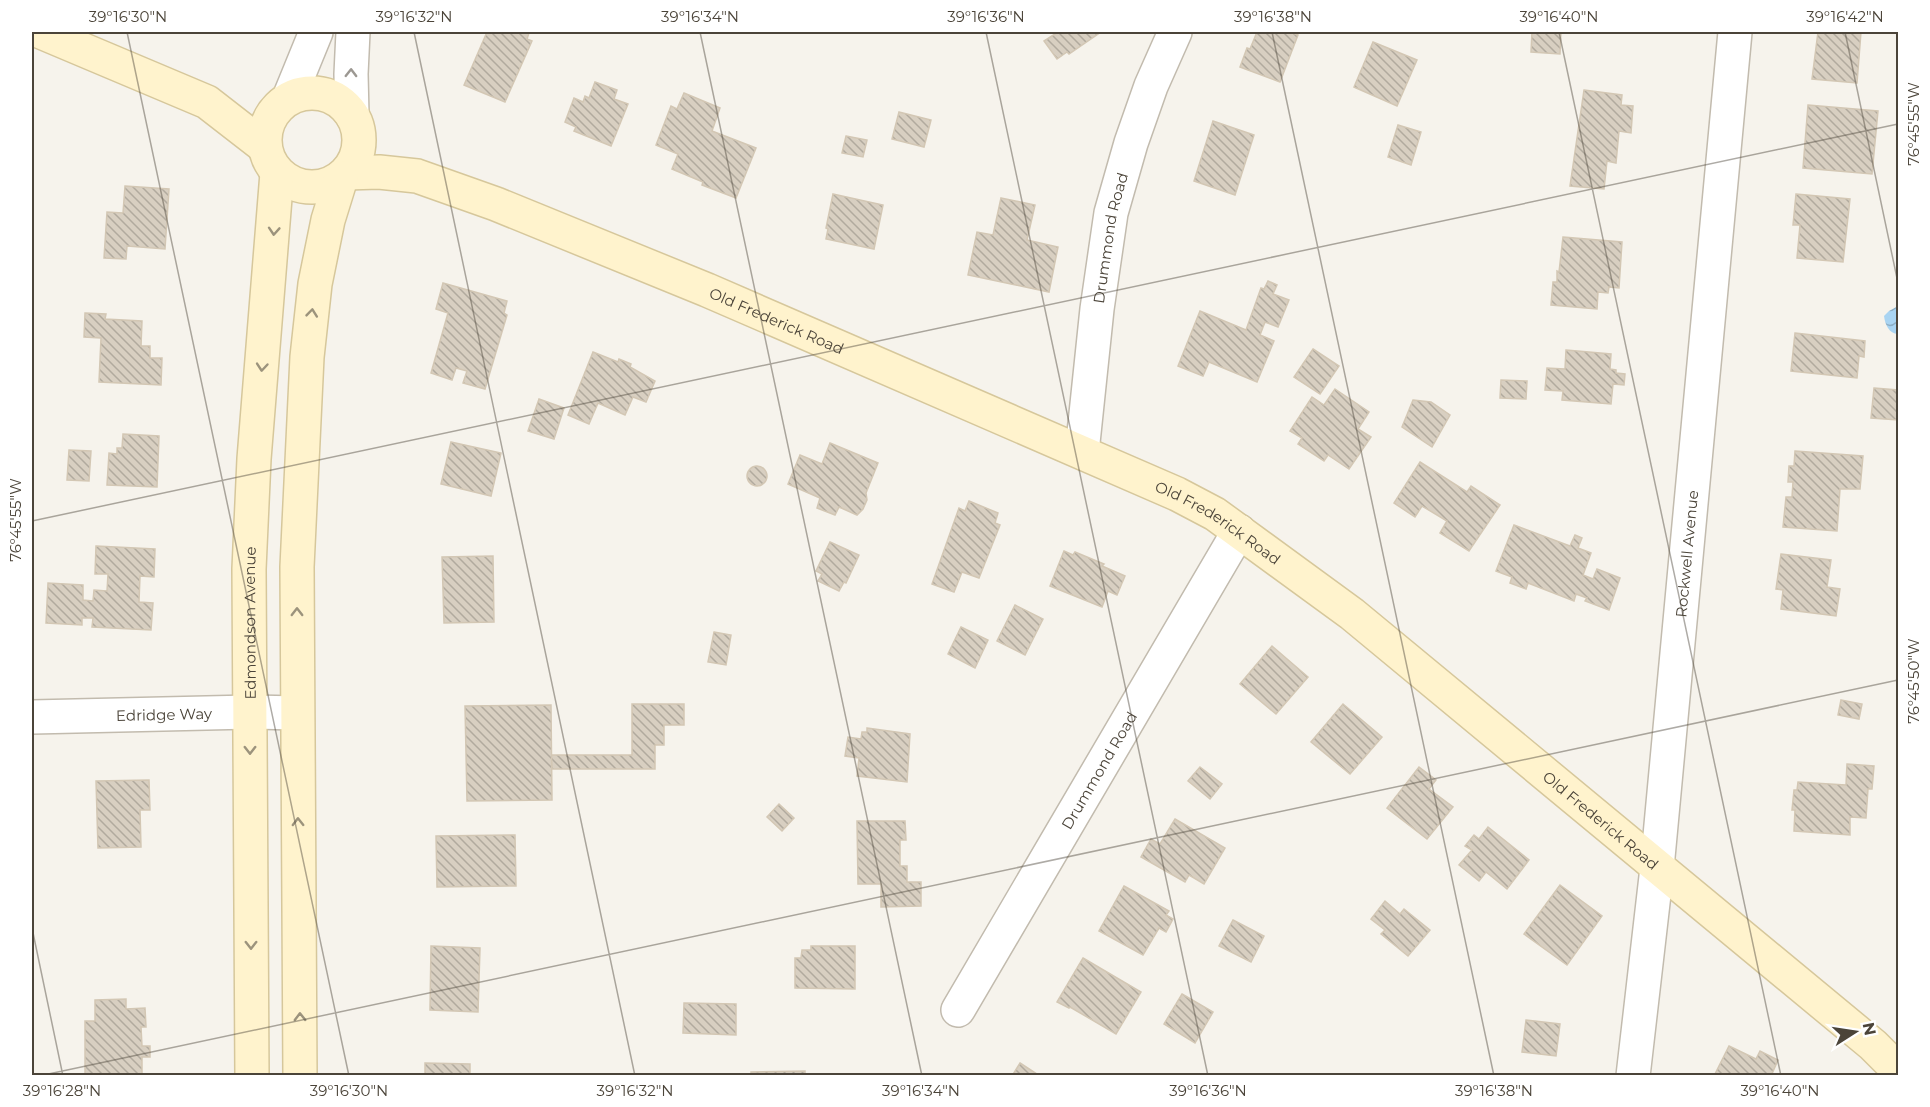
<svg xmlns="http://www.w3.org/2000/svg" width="1930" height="1107" font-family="Montserrat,sans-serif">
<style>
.water{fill:url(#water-waves)}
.building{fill:url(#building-back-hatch);stroke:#d3c7b4;stroke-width:1.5}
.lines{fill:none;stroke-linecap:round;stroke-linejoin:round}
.street-casing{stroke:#c2bbae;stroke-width:36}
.secondary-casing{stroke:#d6c79b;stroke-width:36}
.street{stroke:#fff;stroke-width:33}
.secondary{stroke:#fff3cd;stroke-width:33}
.oneway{stroke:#9c9892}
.oneway2{stroke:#9c937c}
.ticks{fill:none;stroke:#4b4439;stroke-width:1.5;stroke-opacity:0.45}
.labels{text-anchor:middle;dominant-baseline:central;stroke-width:5;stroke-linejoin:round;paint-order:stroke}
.street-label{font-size:15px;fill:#4b4439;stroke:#fff}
.neatline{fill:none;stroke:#4b4439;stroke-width:2}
.ticks-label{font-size:15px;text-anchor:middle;fill:#4b4439}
</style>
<defs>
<pattern id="water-waves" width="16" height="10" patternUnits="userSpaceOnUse" patternTransform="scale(1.5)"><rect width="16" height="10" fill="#a9d4f2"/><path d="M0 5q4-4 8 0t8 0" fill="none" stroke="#8caec5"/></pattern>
<pattern id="building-back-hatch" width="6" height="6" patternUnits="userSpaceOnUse" patternTransform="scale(1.5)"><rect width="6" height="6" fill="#d8cfc1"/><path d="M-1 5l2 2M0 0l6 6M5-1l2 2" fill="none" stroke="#b1aa9e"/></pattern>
</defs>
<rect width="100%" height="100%" fill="#f6f3ec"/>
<path class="water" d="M1898 306V334C1889 334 1885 324 1884 316L1889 311Z"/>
<g class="building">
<polygon points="487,32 527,32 529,33 527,39 532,41 505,102 464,85"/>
<polygon points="1058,32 1101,32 1069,54 1067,52 1057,59 1044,41"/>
<polygon points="1257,32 1290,32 1298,35 1280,82 1240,67 1247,48 1250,49"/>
<polygon points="1532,32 1561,32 1560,54 1531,52"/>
<polygon points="1818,32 1861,32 1857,83 1812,79"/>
<polygon points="1373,42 1417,60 1397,106 1354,87"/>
<polygon points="595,82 617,90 614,99 628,104 611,146 574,131 576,127 565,122 574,98 583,102 585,96 589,98"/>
<polygon points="1584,90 1622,95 1621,105 1633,106 1631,133 1619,131 1616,163 1607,161 1604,189 1570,186"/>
<polygon points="684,93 720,108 712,131 756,148 736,198 702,185 703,182 672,169 678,154 656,145 671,106 677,109"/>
<polygon points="1808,105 1878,111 1872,174 1803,168"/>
<polygon points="899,112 931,120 924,147 892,139"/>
<polygon points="1213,121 1254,135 1235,195 1194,181"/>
<polygon points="1398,125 1421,132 1411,165 1388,157"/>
<polygon points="846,136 867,140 863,157 842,153"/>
<polygon points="125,186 169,189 165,249 127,246 126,259 104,258 107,212 123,213"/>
<polygon points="833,194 883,205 874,249 826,239 828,229 826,228"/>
<polygon points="1796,194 1850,199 1843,262 1797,258 1800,225 1793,225"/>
<polygon points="1001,198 1035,205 1027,240 1058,247 1049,292 968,275 977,232 993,235"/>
<polygon points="1563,237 1622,242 1619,288 1609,287 1608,293 1598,292 1597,309 1551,305 1553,282 1557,282 1557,271 1559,272"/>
<polygon points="1268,281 1277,285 1273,294 1289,300 1278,327 1265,322 1260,335 1274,341 1257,382 1209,362 1203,376 1178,366 1200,311 1246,330 1261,288 1264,289"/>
<polygon points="443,283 507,301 504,313 507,315 485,389 463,383 467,371 456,368 452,380 431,373 448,313 436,309"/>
<polygon points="85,313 106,314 105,319 142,321 141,346 150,346 150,358 162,358 161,385 99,382 101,338 84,337"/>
<polygon points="1795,333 1865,341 1864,357 1859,356 1857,378 1791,371"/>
<polygon points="1313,349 1339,366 1320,394 1294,377"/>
<polygon points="1566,350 1611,354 1610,369 1616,370 1616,373 1625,374 1624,385 1613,384 1611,404 1562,400 1563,391 1545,390 1547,368 1565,369"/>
<polygon points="593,352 618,362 619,359 631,364 630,367 655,381 646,402 633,397 625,415 598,403 589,424 568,415"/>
<polygon points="1501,380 1527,381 1526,399 1500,398"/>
<polygon points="1874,388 1898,390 1898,420 1871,418"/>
<polygon points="1335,389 1369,412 1358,429 1371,437 1349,469 1328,455 1324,461 1298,444 1302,438 1290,431 1312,397 1324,405"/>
<polygon points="539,399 564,408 554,439 528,431"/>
<polygon points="1413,400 1431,402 1450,415 1432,447 1402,427"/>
<polygon points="123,434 159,436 157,487 107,485 109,453 117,454 117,448 122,448"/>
<polygon points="451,442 501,453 491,496 441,484"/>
<polygon points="830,443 878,463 866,493 867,500 863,509 857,515 839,507 835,515 817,508 820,498 788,484 800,455 822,464"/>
<polygon points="69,450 91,451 89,481 67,480"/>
<polygon points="1795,451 1863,456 1860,489 1840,489 1837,531 1783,527 1786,497 1792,497 1793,482 1788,482 1789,466 1794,466"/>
<polygon points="1420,462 1467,492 1471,486 1500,505 1469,551 1440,533 1447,521 1422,506 1415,517 1394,503"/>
<circle cx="757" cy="476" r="10"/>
<polygon points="969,501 998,513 995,523 1000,525 979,578 962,572 954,592 932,584 959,508 965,511"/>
<polygon points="1514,525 1570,546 1575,535 1582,538 1578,548 1591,553 1583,575 1593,579 1597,569 1620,578 1609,610 1585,601 1587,598 1576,594 1574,601 1528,583 1526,589 1510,583 1512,577 1496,571"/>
<polygon points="830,542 859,555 846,583 844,582 839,591 818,581 822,574 816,571"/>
<polygon points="96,546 155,549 154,577 140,576 139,602 153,603 151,630 92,627 93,618 82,618 82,625 46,623 48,583 83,585 83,600 93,601 94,590 107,591 108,574 95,574"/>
<polygon points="1064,551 1073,555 1075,552 1104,564 1102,566 1125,576 1117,595 1108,591 1102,607 1050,586"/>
<polygon points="1781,554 1831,560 1827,587 1840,589 1836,616 1781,609 1783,590 1776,589"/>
<polygon points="493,556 494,622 444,623 442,557"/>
<polygon points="1015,605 1043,619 1025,655 997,641"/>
<polygon points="961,627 988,640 975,668 948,654"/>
<polygon points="714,632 731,635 726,665 708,662"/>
<polygon points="1272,646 1308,677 1276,714 1240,684"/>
<polygon points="1841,700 1862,704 1859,719 1838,715"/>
<polygon points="632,704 684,704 684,725 664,725 664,745 655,745 655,769 552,769 551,755 632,755"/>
<polygon points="1343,704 1382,737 1350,774 1311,742"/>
<polygon points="551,705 552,800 467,801 465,706"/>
<polygon points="867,728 910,734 907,782 857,776 859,758 845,756 848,737 861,739 862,732 867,732"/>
<polygon points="1847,764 1874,766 1872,789 1868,789 1866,818 1850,817 1850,835 1794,831 1795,810 1792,810 1794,790 1797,790 1798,782 1846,785"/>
<polygon points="1200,767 1222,784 1210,799 1188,781"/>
<polygon points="1419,767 1436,780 1429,789 1453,807 1427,839 1387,808"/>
<polygon points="149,780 150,810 140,810 141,847 98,848 96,781"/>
<polygon points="779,804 794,818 782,831 767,817"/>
<polygon points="1175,819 1225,848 1204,884 1189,875 1185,882 1141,857 1151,839 1160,844"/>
<polygon points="857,821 905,821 906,840 900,840 900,866 907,866 907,882 921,882 921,906 881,907 881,884 858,884"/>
<polygon points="1488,827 1529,860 1507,889 1486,872 1479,881 1459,865 1472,850 1465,846 1474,835 1479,839"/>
<polygon points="515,835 516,886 437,887 436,836"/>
<polygon points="1560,885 1602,916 1567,965 1524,934"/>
<polygon points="1124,886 1169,911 1166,915 1173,919 1166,932 1159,928 1143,955 1099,931"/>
<polygon points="1385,901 1400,914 1404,909 1430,930 1408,956 1381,934 1385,930 1371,919"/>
<polygon points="1233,920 1264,936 1251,962 1219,946"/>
<polygon points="431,946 480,948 478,1012 430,1010"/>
<polygon points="811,946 855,946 855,989 795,988 795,958 801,958 802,950 811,950"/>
<polygon points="1083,958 1141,992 1116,1034 1070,1007 1069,1008 1057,1002"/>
<polygon points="1182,994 1213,1012 1195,1043 1164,1024"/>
<polygon points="126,999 126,1009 145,1008 146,1027 141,1027 142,1046 150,1046 150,1057 142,1057 142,1076 85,1076 85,1021 95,1021 95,1000"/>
<polygon points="684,1003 736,1004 736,1035 683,1033"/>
<polygon points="1526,1020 1560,1024 1556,1056 1522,1052"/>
<polygon points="1729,1046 1756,1059 1760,1051 1778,1060 1771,1076 1714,1076"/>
<polygon points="425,1063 470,1064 470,1076 425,1076"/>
<polygon points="1020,1063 1040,1076 1012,1076"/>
<polygon points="805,1071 805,1076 751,1076 751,1072"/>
</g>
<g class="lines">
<defs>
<g id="street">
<polyline points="289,98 316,32"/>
<polyline points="352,115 351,74 353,32"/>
<path id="s1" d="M1082 452 1097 309 1111 213 1131 143 1151 86 1175 32"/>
<path id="s2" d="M32 717 250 712 297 713"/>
<path id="s3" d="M958 1010 1239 531"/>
<path id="s4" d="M1633 1076 1657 868 1735 32"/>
</g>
<g id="secondary">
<polyline points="41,32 207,102 265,147"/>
<circle cx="312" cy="140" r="47"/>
<path id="s5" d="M346 173 379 172 417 176 496 204 707 290 1177 494 1215 514 1352 614 1873 1045 1898 1070"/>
<path id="s6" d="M252 1076 249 569 254 459 277 173"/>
<polyline points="300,1076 297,567 307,357 315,284 328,220 341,178"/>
</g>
</defs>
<use href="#street" class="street-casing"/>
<use href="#secondary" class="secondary-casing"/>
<use href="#street" class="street"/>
<use href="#secondary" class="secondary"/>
</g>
<defs><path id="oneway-chevron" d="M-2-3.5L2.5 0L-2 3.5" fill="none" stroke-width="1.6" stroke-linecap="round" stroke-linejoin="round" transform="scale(1.5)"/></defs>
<use class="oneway" href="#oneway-chevron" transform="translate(351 73) rotate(-89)"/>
<g class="oneway2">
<use href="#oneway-chevron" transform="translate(274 231) rotate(94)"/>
<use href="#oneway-chevron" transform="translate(312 313) rotate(-84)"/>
<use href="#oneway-chevron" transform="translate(262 367) rotate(95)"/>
<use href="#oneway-chevron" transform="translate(297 612) rotate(-90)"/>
<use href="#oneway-chevron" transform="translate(250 750) rotate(90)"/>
<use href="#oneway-chevron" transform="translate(298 822) rotate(-91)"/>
<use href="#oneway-chevron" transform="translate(251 945) rotate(90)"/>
<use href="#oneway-chevron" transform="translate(300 1017) rotate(-91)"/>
</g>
<path class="ticks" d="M127 32 349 1076M414 32 635 1076M700 32 922 1076M986 32 1208 1076M1272 32 1494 1076M1559 32 1781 1076M1845 32 1898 283M32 521 1898 124M32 928 63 1076M39 1076 1898 680"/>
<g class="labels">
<g class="street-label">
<text stroke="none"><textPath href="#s1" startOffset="216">Drummond Road</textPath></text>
<text stroke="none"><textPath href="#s5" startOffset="459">Old Frederick Road</textPath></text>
<text stroke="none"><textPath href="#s5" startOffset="945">Old Frederick Road</textPath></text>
<text stroke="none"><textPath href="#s4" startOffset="525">Rockwell Avenue</textPath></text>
<text stroke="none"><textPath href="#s6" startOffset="453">Edmondson Avenue</textPath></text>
<text stroke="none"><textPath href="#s2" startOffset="132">Edridge Way</textPath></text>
<text stroke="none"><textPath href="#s3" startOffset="278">Drummond Road</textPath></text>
<text stroke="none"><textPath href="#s5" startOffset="1431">Old Frederick Road</textPath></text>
</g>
</g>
<rect width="1930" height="1107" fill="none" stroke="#ffffff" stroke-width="66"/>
<g transform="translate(1855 1032) rotate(78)" stroke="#ffffff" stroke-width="4.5" paint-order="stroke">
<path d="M0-4.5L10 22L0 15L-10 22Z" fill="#4b4439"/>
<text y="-9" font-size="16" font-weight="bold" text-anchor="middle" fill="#4b4439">N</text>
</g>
<rect x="33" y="33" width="1864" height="1041" class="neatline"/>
<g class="ticks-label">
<text x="128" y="22">39°16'30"N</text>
<text x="414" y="22">39°16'32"N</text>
<text x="700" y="22">39°16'34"N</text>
<text x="986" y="22">39°16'36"N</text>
<text x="1273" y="22">39°16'38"N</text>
<text x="1559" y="22">39°16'40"N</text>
<text x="1845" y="22">39°16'42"N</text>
<text transform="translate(1914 124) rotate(-90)" y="5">76°45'55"W</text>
<text transform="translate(16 520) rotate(-90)" y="5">76°45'55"W</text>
<text transform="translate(1914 681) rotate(-90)" y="5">76°45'50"W</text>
<text x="62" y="1096">39°16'28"N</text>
<text x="349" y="1096">39°16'30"N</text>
<text x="635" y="1096">39°16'32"N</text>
<text x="921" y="1096">39°16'34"N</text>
<text x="1208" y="1096">39°16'36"N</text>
<text x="1494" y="1096">39°16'38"N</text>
<text x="1780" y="1096">39°16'40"N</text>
</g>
</svg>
